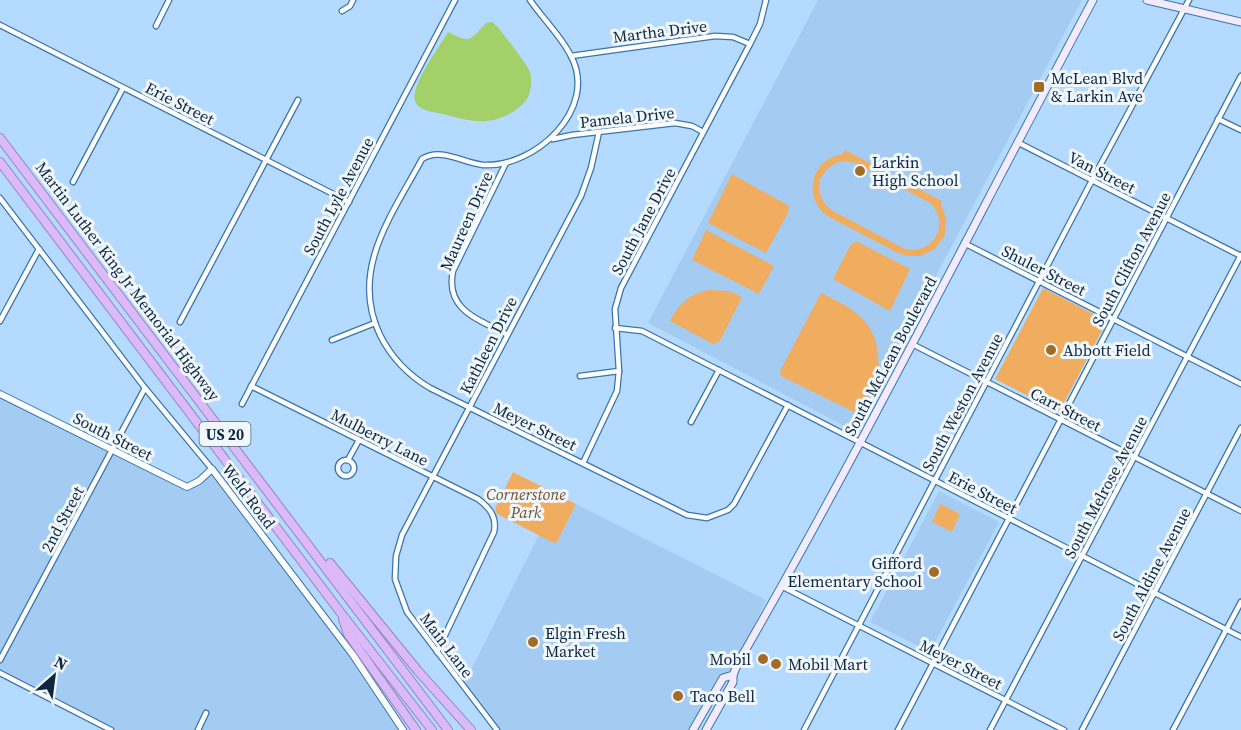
<svg xmlns="http://www.w3.org/2000/svg" width="1241" height="730" font-family="'Source Serif 4',serif">
<style>
.built{fill:#a4ccf3}
.green{fill:#f0ad5f;fill-rule:evenodd}
.water{fill:#a3d068}
.lines{fill:none;stroke-linecap:round;stroke-linejoin:round}
.minor-casing{stroke:#3875ac;stroke-width:7}
.tertiary-casing{stroke:#3875ac;stroke-width:8}
.secondary-casing{stroke:#3875ac;stroke-width:9}
.motorway-casing{stroke:#9487b8;stroke-width:10}
.minor{stroke:#fff;stroke-width:4.5}
.tertiary{stroke:#fff;stroke-width:6}
.secondary{stroke:#f4eafe;stroke-width:7}
.motorway{stroke:#dcbafa;stroke-width:8}
.poi-dot{fill:#a26c26;stroke:#f1f7fe;stroke-width:2}
.labels{text-anchor:middle;dominant-baseline:central;stroke-width:6;stroke-linejoin:round;paint-order:stroke}
.shield{fill:#f1f7fe;stroke:#516578;stroke-width:1.5}
.shield-label{font-size:15px;font-weight:bold;fill:#0d273e}
.street-label{font-size:16px;fill:#0d273e;stroke:#f1f7fe}
.poi-label{font-size:16px;fill:#0d273e;stroke:#f1f7fe;text-anchor:start}
.park-label{font-size:16px;font-style:italic;fill:#704f2a;stroke:#f1f7fe}
</style>
<rect width="100%" height="100%" fill="#b5daff"/>
<g class="built">
<polygon points="818,0 1082,0 854,431 648,323"/>
<polygon points="0,395 188,490 211,473 351,656 401,730 113,730 0,672"/>
<polygon points="939,491 999,522 930,652 870,622"/>
<polygon points="576,504 766,600 732,673 722,678 691,730 499,730 464,684 539,535 556,544"/>
</g>
<g class="green">
<path d="M845 150 942 201 941 204 946 218 945 235 935 249 920 256H908L898 253 829 217C802 199 810 159 843 154ZM838 162 846 161 858 164 930 203C951 223 934 255 905 249L833 211 824 203 819 191 820 179 827 169Z"/>
<polygon points="732,174 789,206 788,213 766,253 708,223"/>
<polygon points="706,230 774,266 759,294 692,260"/>
<polygon points="856,241 910,269 890,311 833,279 850,246"/>
<polygon points="1043,288 1107,321 1059,412 995,379"/>
<path d="M708 290 729 291 742 297 722 337 718 342 713 344 670 321C678 304 690 294 708 290Z"/>
<path d="M821 293C850 307 874 318 878 354 878 361 880 371 878 377 873 390 864 402 858 414L781 376 780 371Z"/>
<polygon points="513,472 576,504 556,544 497,514 495,509"/>
<polygon points="940,504 960,514 952,532 932,522"/>
</g>
<path class="water" d="M492 22 498 27C505 37 526 62 530 72 532 79 531 88 529 95 526 102 520 107 514 111 489 127 470 121 443 114 435 112 418 111 415 101 410 86 440 46 448 32 471 44 470 40 486 23Z"/>
<g class="lines">
<defs>
<g id="minor">
<path d="M530 0C543 19 561 36 571 56 599 109 535 168 483 165 463 163 441 147 422 159 392 215 349 270 380 335 392 359 408 375 430 388L675 509 687 515 707 518 728 510 734 504 788 405"/>
<polyline points="342,11 350,6 353,0"/>
<polyline points="0,25 349,202"/>
<polyline points="156,26 169,0"/>
<polyline points="571,56 715,36 733,37 750,44"/>
<polyline points="1218,119 1241,130"/>
<polyline points="553,139 572,135 675,123 692,126 703,132"/>
<polyline points="1017,142 1241,256"/>
<path d="M506 163 453 271C445 310 478 319 506 334"/>
<polyline points="73,182 123,88"/>
<polyline points="0,198 145,388 212,469"/>
<polyline points="964,243 1241,384"/>
<polyline points="0,321 39,249"/>
<polyline points="180,322 298,100"/>
<polyline points="615,328 642,331 1241,637"/>
<polyline points="332,340 375,323"/>
<polyline points="912,344 1241,511"/>
<polyline points="580,376 619,371"/>
<path d="M251 386 478 499C490 508 497 517 494 532L437 652"/>
<polyline points="242,404 455,0"/>
<polyline points="691,422 719,370"/>
<polyline points="348,460 359,440"/>
<circle cx="346" cy="468" r="8"/>
<polyline points="583,463 617,391 619,371 615,309 621,288 750,44 760,24 766,0"/>
<polyline points="783,587 1064,730"/>
<polyline points="0,660 145,388"/>
<polyline points="0,673 111,730"/>
<polyline points="198,730 206,713"/>
<polyline points="497,730 407,612 395,579 396,556 402,535 430,482 581,196 591,168 599,132"/>
<polyline points="804,730 1089,186 1189,0"/>
<polyline points="898,730 1241,76"/>
<polyline points="990,730 1241,255"/>
<polyline points="1082,730 1241,428"/>
<polyline points="1173,730 1241,602"/>
</g>
<polyline id="tertiary" points="0,394 187,487 199,481 212,469 353,655 403,730"/>
<g id="secondary">
<polyline points="1147,0 1241,22"/>
<polyline points="693,730 723,678 733,675"/>
<path d="M706 730 733 682V675L738 663C863 446 975 221 1093 0"/>
</g>
<g id="motorway">
<polyline points="0,138 448,730"/>
<polyline points="0,162 341,613 432,730"/>
<polyline points="330,563 418,671 471,730"/>
<polyline points="343,619 348,634 416,730"/>
</g>
</defs>
<use href="#minor" class="minor-casing"/>
<use href="#tertiary" class="tertiary-casing"/>
<use href="#secondary" class="secondary-casing"/>
<use href="#motorway" class="motorway-casing"/>
<use href="#minor" class="minor"/>
<use href="#tertiary" class="tertiary"/>
<use href="#secondary" class="secondary"/>
<use href="#motorway" class="motorway"/>
</g>
<g class="poi-dot">
<rect x="1033" y="81" width="12" height="12" rx="3"/>
<circle cx="860" cy="171" r="6"/>
<circle cx="1051" cy="350" r="6"/>
<circle cx="934" cy="572" r="6"/>
<circle cx="533" cy="642" r="6"/>
<circle cx="763" cy="659" r="6"/>
<circle cx="776" cy="664" r="6"/>
<circle cx="678" cy="696" r="6"/>
</g>
<g class="labels">
<rect class="shield" x="199.5" y="422" width="51" height="24" rx="4.5"/>
<g class="shield-label">
<text x="225" y="434">US 20</text>
</g>
<g class="street-label">
<text transform="translate(660 31) rotate(-7)">Martha Drive</text>
<text transform="translate(180 103) rotate(27)">Erie Street</text>
<text transform="translate(627 117) rotate(-6)">Pamela Drive</text>
<text transform="translate(1102 172) rotate(27)">Van Street</text>
<text transform="translate(338 196) rotate(-62)">South Lyle Avenue</text>
<text transform="translate(466 221) rotate(-66)">Maureen Drive</text>
<text transform="translate(643 221) rotate(-62)">South Jane Drive</text>
<text transform="translate(1131 259) rotate(-62)">South Clifton Avenue</text>
<text transform="translate(1044 270) rotate(27)">Shuler Street</text>
<text transform="translate(128 281) rotate(53)">Martin Luther King Jr Memorial Highway</text>
<text transform="translate(488 345) rotate(-63)">Kathleen Drive</text>
<text transform="translate(890 356) rotate(-62)">South McLean Boulevard</text>
<text transform="translate(962 402) rotate(-62)">South Weston Avenue</text>
<text transform="translate(1066 409) rotate(27)">Carr Street</text>
<text transform="translate(535 426) rotate(26)">Meyer Street</text>
<text transform="translate(113 436) rotate(27)">South Street</text>
<text transform="translate(380 437) rotate(27)">Mulberry Lane</text>
<text transform="translate(1105 487) rotate(-62)">South Melrose Avenue</text>
<text transform="translate(983 492) rotate(27)">Erie Street</text>
<text transform="translate(249 496) rotate(53)">Weld Road</text>
<text transform="translate(62 519) rotate(-62)">2nd Street</text>
<text transform="translate(1151 574) rotate(-62)">South Aldine Avenue</text>
<text transform="translate(447 645) rotate(53)">Main Lane</text>
<text transform="translate(961 664) rotate(27)">Meyer Street</text>
</g>
<g class="poi-label">
<text x="1051" y="78">McLean Blvd<tspan x="1051" dy="18">&amp; Larkin Ave</tspan></text>
<text x="872" y="162">Larkin<tspan x="872" dy="18">High School</tspan></text>
<text x="1063" y="350">Abbott Field</text>
<text x="922" y="563" text-anchor="end">Gifford<tspan x="922" dy="18">Elementary School</tspan></text>
<text x="545" y="633">Elgin Fresh<tspan x="545" dy="18">Market</tspan></text>
<text x="751" y="659" text-anchor="end">Mobil</text>
<text x="788" y="664">Mobil Mart</text>
<text x="690" y="696">Taco Bell</text>
</g>
<g class="park-label">
<text x="526" y="494">Cornerstone<tspan x="526" dy="18">Park</tspan></text>
</g>
</g>
<g transform="translate(54 676) rotate(28)" stroke="#f1f7fe" stroke-width="4.5" paint-order="stroke">
<path d="M0-4.5L10 22L0 15L-10 22Z" fill="#0d273e"/>
<text y="-9" font-size="16" font-weight="bold" text-anchor="middle" fill="#0d273e">N</text>
</g>
</svg>
